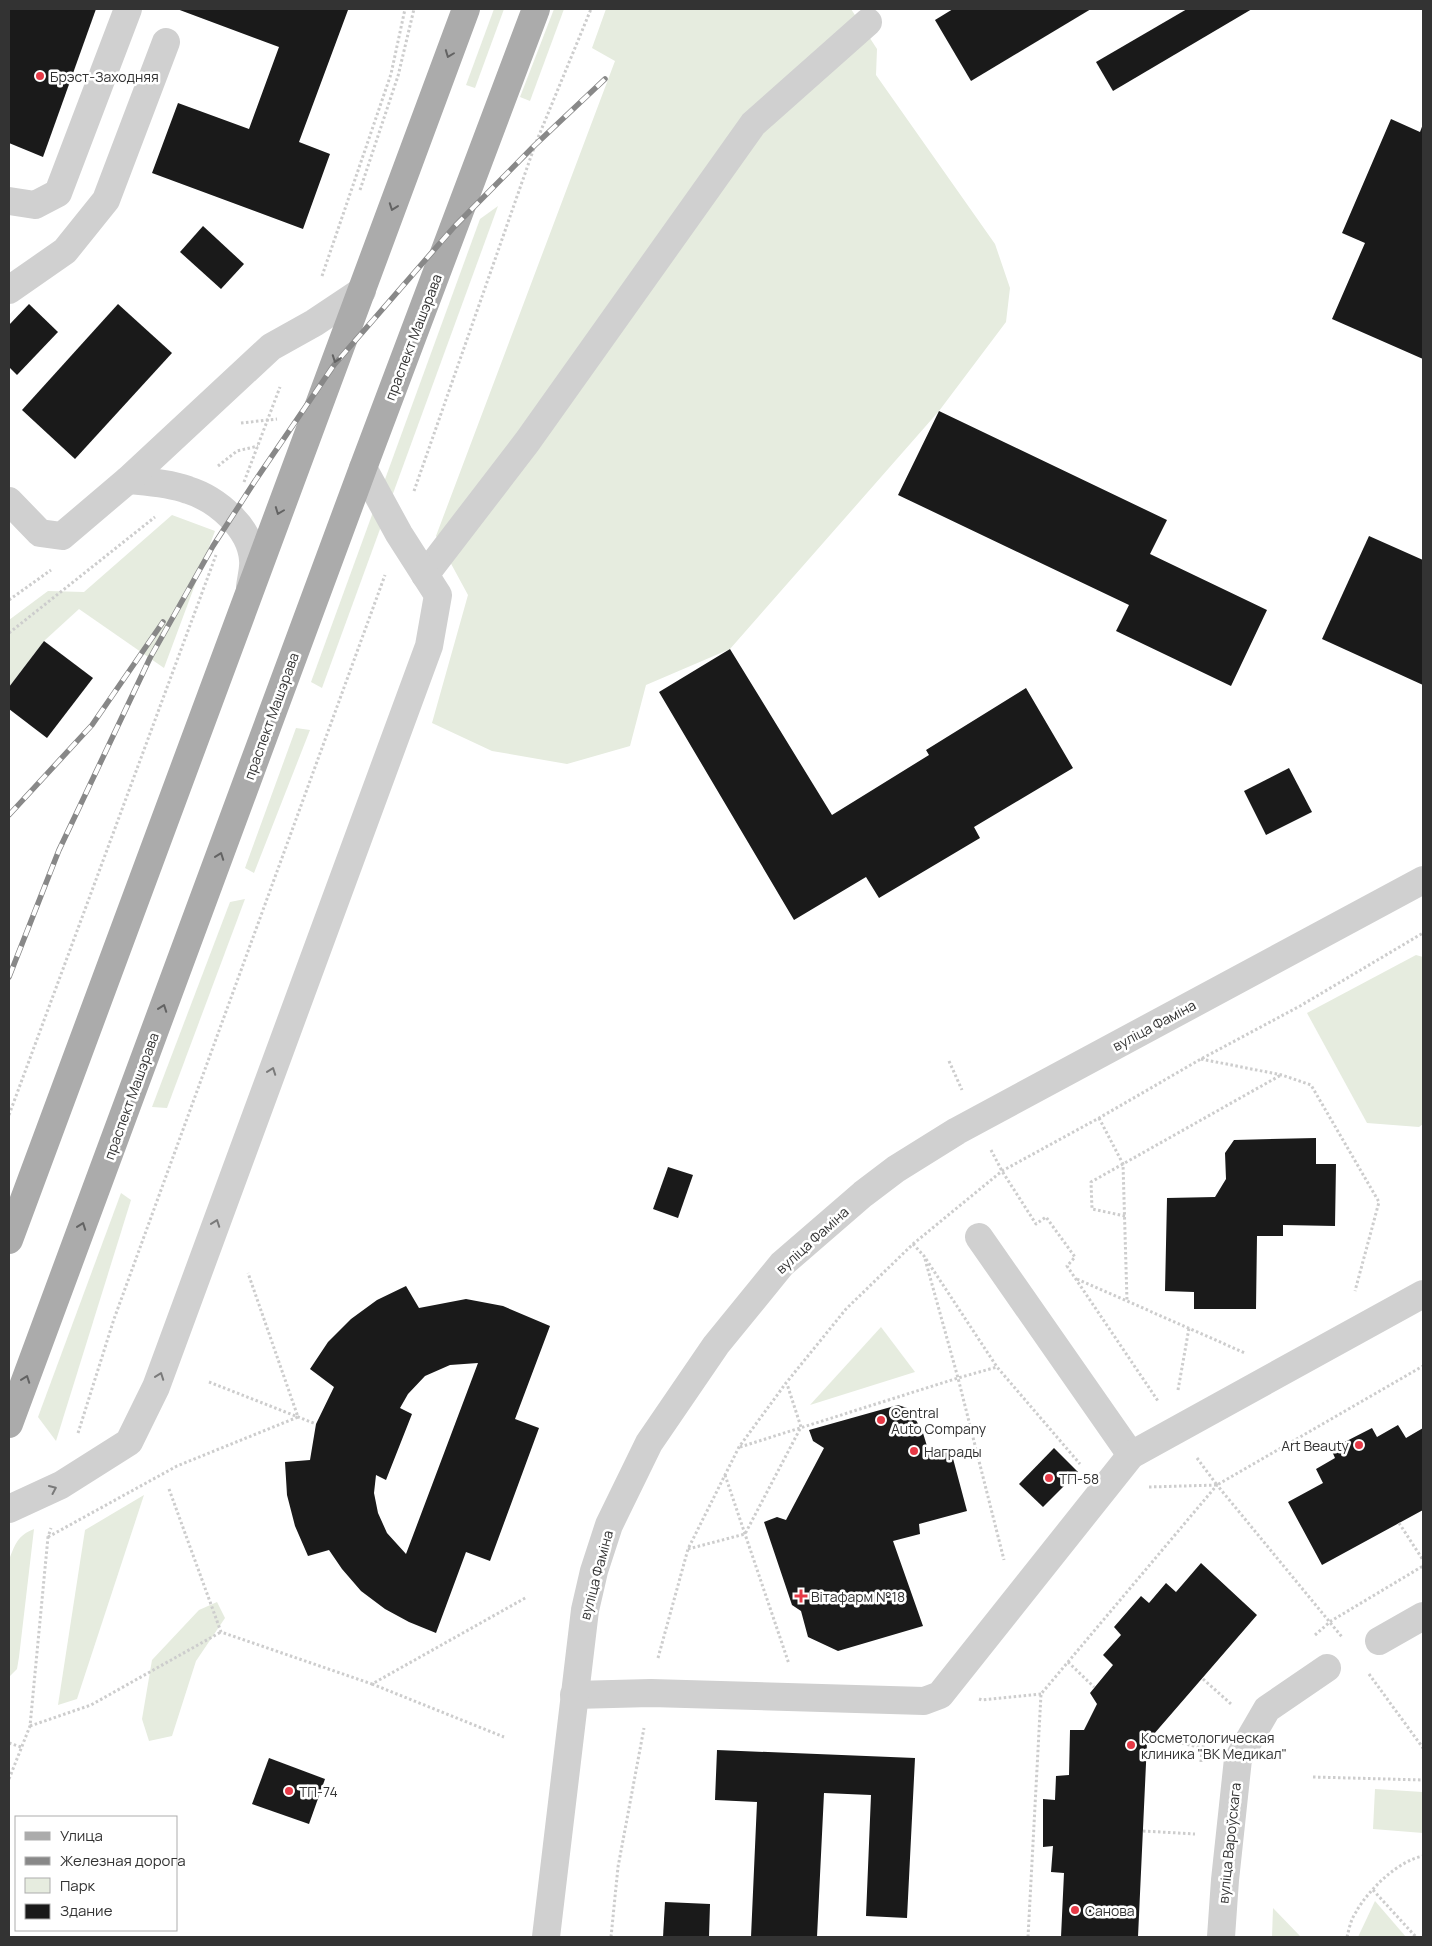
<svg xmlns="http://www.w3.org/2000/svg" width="1432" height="1946" font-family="Manrope,sans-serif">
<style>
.green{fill:#e6ecdf}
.building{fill:#1a1a1a;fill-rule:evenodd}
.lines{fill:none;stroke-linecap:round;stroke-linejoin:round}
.path{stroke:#cdcdcd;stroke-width:3;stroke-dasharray:2.5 2.5;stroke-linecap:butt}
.minor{stroke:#d0d0d0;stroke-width:28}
.major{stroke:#ababab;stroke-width:28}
.rail-casing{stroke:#888;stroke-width:5.5}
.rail{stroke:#fff;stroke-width:4;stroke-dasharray:11;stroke-linecap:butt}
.oneway{stroke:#636363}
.oneway2{stroke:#7a7a7a}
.poi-dot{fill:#e63946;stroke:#fff;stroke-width:2}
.labels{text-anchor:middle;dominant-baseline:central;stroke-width:5;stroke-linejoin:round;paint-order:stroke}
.poi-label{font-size:14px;fill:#333;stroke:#fff;text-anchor:start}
.street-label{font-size:14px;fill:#333;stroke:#fff}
</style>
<rect width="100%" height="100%" fill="#fff"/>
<g class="green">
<polygon points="494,9 504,9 475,88 466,85"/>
<polygon points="554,9 564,9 530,101 520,97"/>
<polygon points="606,9 851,9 877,49 876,75 995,244 1010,288 1006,322 939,411 730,649 646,685 630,746 567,764 492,751 432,723 468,595 436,536 615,61 592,48"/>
<polygon points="498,206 322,688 311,682 480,219"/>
<polygon points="172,515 215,531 164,668 79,609 44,641 9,687 9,620 48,591 84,592"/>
<polygon points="296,728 310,730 254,873 245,868"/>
<polygon points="245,899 167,1108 152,1107 230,902"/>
<polygon points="1416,955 1423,957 1423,1124 1419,1127 1367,1123 1307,1013"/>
<polygon points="121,1193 131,1200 56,1441 38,1417"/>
<polygon points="881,1327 915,1372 810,1405"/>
<polygon points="144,1495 77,1699 58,1705 85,1530"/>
<path d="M34 1529 19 1657 17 1669 9 1677V1560C15 1544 18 1535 34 1529Z"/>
<polygon points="217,1602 225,1618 196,1661 172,1736 149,1741 142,1719 152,1660 199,1610"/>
<polygon points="1375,1789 1423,1792 1423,1833 1373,1829"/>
<polygon points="1375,1901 1406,1937 1358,1937"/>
<polygon points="1273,1908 1301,1937 1272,1937"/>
</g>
<g class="building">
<polygon points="9,9 96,9 43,157 9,143"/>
<polygon points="177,9 348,10 299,142 330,154 303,229 152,173 178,103 249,129 279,47"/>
<polygon points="953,9 1091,9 971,81 935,20"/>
<polygon points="1187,9 1252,9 1113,91 1096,62"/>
<polygon points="1391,119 1420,132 1423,124 1423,359 1332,319 1365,243 1342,233"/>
<polygon points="203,226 244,264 221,289 180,252"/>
<polygon points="29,304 58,332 17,375 9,367 9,325"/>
<polygon points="118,304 172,353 75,459 22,410"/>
<polygon points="939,411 1167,520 1150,554 1267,610 1231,686 1116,631 1129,605 898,495"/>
<polygon points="1369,536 1423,560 1423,685 1322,639"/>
<polygon points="44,641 93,678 47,738 9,709 9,687"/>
<polygon points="730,649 832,815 929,755 926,750 1026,688 1073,768 974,827 980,838 879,898 866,877 794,920 659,692"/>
<polygon points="1289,768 1312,812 1266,835 1244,791"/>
<polygon points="1316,1138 1316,1164 1336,1164 1335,1226 1283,1225 1283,1236 1257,1236 1256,1309 1194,1309 1194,1292 1165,1291 1167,1198 1215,1197 1226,1179 1225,1153 1234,1140"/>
<polygon points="668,1167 693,1175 678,1218 653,1209"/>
<path d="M406 1286 419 1308 466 1299 503 1306 550 1326 515 1419 539 1428 490 1561 466 1552 436 1633 409 1622 385 1609 361 1591 342 1569 329 1550 308 1556 295 1526 287 1495 285 1462 310 1460 316 1424 334 1387 310 1369 328 1342 351 1319 377 1300ZM478 1363 406 1554 387 1533 378 1513 374 1493 376 1475 386 1480 412 1414 400 1408 408 1394 425 1376 450 1365Z"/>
<polygon points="898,1405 910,1409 923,1433 930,1456 951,1451 967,1511 919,1524 920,1534 893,1541 923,1626 838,1651 808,1637 801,1611 792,1605 764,1522 777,1517 786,1520 824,1448 813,1441 809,1430"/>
<polygon points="1398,1425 1406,1438 1423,1428 1423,1510 1322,1565 1288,1502 1323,1483 1316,1469 1335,1458 1331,1449 1372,1428 1377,1437"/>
<polygon points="1054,1448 1078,1472 1043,1507 1019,1484"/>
<polygon points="1201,1563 1257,1615 1147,1742 1138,1937 1061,1937 1064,1873 1051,1872 1053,1846 1043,1847 1043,1799 1055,1800 1056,1776 1069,1775 1070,1730 1084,1730 1097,1704 1090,1693 1113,1665 1103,1655 1121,1635 1114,1627 1141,1596 1149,1603 1166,1583 1176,1592"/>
<polygon points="717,1750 915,1758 907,1918 866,1916 871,1795 824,1793 817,1937 751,1937 757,1802 715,1800"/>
<polygon points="269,1758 325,1779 309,1824 252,1804"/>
<polygon points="665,1902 710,1904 709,1937 663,1937"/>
</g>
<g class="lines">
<g class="path">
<polyline points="360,190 398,76 414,9"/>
<polyline points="322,276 391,74 405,9"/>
<polyline points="241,423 277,419"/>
<polyline points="218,466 237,451 258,446"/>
<polyline points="244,482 280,387"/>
<polyline points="414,491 535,145 591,9"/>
<polyline points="9,600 51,570"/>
<polyline points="9,633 155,517"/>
<polyline points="1201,1059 1282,1075 1311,1085 1379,1202 1355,1291"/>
<polyline points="949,1061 962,1090"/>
<polyline points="9,1115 216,555"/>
<polyline points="1099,1118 1123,1164 1127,1301"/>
<polyline points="991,1150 1002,1171 1036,1224 1046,1217 1075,1257 1067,1266 1158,1401"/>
<polyline points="1125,1216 1092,1209 1091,1182 1281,1075"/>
<polyline points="913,1244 924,1256 997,1367 1080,1464"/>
<polyline points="925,1259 958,1378 1004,1560"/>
<polyline points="1077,1279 1245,1353"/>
<polyline points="209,1382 316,1424"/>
<polyline points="1178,1390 1189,1328"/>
<polyline points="78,1433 114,1319 385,575"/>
<polyline points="740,1447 958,1378 997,1367"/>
<polyline points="1197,1458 1217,1485 1423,1366"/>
<polyline points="725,1475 789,1664"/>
<polyline points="1149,1487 1217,1485"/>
<polyline points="169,1489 221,1632 372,1684 527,1597"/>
<polyline points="1399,1523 1423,1560"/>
<polyline points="48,1537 177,1466 298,1417 248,1273"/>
<polyline points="688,1549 745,1534 801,1427 787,1384"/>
<polyline points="1315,1635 1331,1621 1423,1566"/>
<polyline points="658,1658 688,1549 739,1447 786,1383 846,1309 913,1244 1002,1171 1099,1118 1201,1059 1300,1006 1423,933"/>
<polyline points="1068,1662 1094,1687"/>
<polyline points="1369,1674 1423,1748"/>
<polyline points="1203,1679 1231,1704"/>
<polyline points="372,1684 504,1737"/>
<polyline points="979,1699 982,1700 1041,1694"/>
<polyline points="30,1726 91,1705 221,1632"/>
<polyline points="1153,1736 1202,1748"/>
<polyline points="9,1743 21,1747"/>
<polyline points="1201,1762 1202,1748 1206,1742"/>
<polyline points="1313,1777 1423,1780"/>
<polyline points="9,1779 30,1726 48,1537 51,1528"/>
<polyline points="1143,1831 1195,1834"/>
<polyline points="1373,1890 1416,1937"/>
<polyline points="611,1937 618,1867 644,1728"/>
<polyline points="1028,1937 1041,1694 1217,1485 1342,1637"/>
<path d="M1347 1937C1349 1929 1351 1919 1356 1912 1369 1889 1398 1861 1423 1856"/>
</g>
<g class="minor">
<polyline points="9,201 35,205 58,193 128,9"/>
<polyline points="9,290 65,251 106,200 166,42"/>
<path d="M128 480C148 482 169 483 188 490 217 499 251 528 253 560 254 568 251 578 250 587"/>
<polyline points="9,501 40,533 62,536 128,480 271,347 314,323 362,291"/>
<polyline points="425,575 527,442 753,124 868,22"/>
<polyline points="979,1237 1131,1455"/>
<polyline points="9,1509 61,1485 129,1442 156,1387 429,646 438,595 399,534 363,468"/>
<polyline points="1379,1641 1423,1616"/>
<polyline points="574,1695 651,1693 924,1701 940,1695 1131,1455 1423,1294"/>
<polyline points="546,1937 585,1610 594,1571 609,1525 649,1443 716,1345 782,1264 863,1194 896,1169 957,1131 1423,880"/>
<polyline points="1221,1937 1225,1880 1238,1759 1267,1709 1327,1668"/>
</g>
<g class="major">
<polyline points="9,1240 466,9"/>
<polyline points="9,1424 363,468 536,9"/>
</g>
<defs>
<g id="rail">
<polyline points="9,815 92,725 163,622"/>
<polyline points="9,977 59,850 150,658 213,546 255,481 334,365 454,227 535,145 605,79"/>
</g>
</defs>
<use href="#rail" class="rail-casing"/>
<use href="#rail" class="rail"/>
</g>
<defs><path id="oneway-chevron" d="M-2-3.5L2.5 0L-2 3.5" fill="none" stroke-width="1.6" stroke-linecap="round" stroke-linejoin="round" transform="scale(1.25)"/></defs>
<g class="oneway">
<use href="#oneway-chevron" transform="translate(449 54) rotate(111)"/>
<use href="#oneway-chevron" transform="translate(393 207) rotate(110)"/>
<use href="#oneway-chevron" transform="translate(336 359) rotate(110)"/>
<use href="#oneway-chevron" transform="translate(279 511) rotate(111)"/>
<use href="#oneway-chevron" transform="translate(220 856) rotate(-70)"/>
<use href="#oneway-chevron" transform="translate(163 1008) rotate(-70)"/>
<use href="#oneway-chevron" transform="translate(82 1226) rotate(-70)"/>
<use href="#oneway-chevron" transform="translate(26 1379) rotate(-70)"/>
</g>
<g class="oneway2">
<use href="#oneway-chevron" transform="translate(272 1071) rotate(-70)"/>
<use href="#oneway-chevron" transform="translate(216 1223) rotate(-70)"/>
<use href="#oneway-chevron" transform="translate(160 1376) rotate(-70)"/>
<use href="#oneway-chevron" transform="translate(53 1489) rotate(-24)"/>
</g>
<g class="poi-dot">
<circle cx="40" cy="76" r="5"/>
<circle cx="881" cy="1420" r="5"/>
<circle cx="1359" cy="1445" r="5"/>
<circle cx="914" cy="1451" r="5"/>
<circle cx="1049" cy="1478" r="5"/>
<path d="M798.5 1588.5h5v5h5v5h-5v5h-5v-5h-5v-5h5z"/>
<circle cx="1131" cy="1745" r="5"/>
<circle cx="289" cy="1791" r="5"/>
<circle cx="1075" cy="1910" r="5"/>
</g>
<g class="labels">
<g class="poi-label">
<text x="50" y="76">Брэст-Заходняя</text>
<text x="891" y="1412">Central<tspan x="891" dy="16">Auto Company</tspan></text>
<text x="1349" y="1445" text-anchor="end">Art Beauty</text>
<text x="924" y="1451">Награды</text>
<text x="1059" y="1478">ТП-58</text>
<text x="811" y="1596">Вітафарм №18</text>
<text x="1141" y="1737">Косметологическая<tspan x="1141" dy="16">клиника "ВК Медикал"</tspan></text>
<text x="299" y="1791">ТП-74</text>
<text x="1085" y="1910">Санова</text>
</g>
<g class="street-label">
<text transform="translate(413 337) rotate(-69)">праспект Машэрава</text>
<text transform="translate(271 716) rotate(-70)">праспект Машэрава</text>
<text transform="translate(1154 1025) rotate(-28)">вуліца Фаміна</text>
<text transform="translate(131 1096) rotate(-70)">праспект Машэрава</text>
<text transform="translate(812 1240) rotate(-42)">вуліца Фаміна</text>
<text transform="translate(596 1575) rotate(-75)">вуліца Фаміна</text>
<text transform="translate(1229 1843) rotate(-84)">вуліца Вароўскага</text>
</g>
</g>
<rect width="1432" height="1946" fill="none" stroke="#333333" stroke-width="20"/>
<rect x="15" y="1816" width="162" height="115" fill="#ffffff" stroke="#adadad"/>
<rect x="25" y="1832" width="25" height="8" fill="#ababab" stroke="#adadad"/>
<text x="60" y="1841" font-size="15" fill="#333333">Улица</text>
<rect x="25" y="1857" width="25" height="8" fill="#888888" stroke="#adadad"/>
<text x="60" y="1866" font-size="15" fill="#333333">Железная дорога</text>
<rect x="25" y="1878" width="25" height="15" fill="#e6ecdf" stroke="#adadad"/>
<text x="60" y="1891" font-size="15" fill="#333333">Парк</text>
<rect x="25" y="1904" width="25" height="15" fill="#1a1a1a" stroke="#adadad"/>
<text x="60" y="1916" font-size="15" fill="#333333">Здание</text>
</svg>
